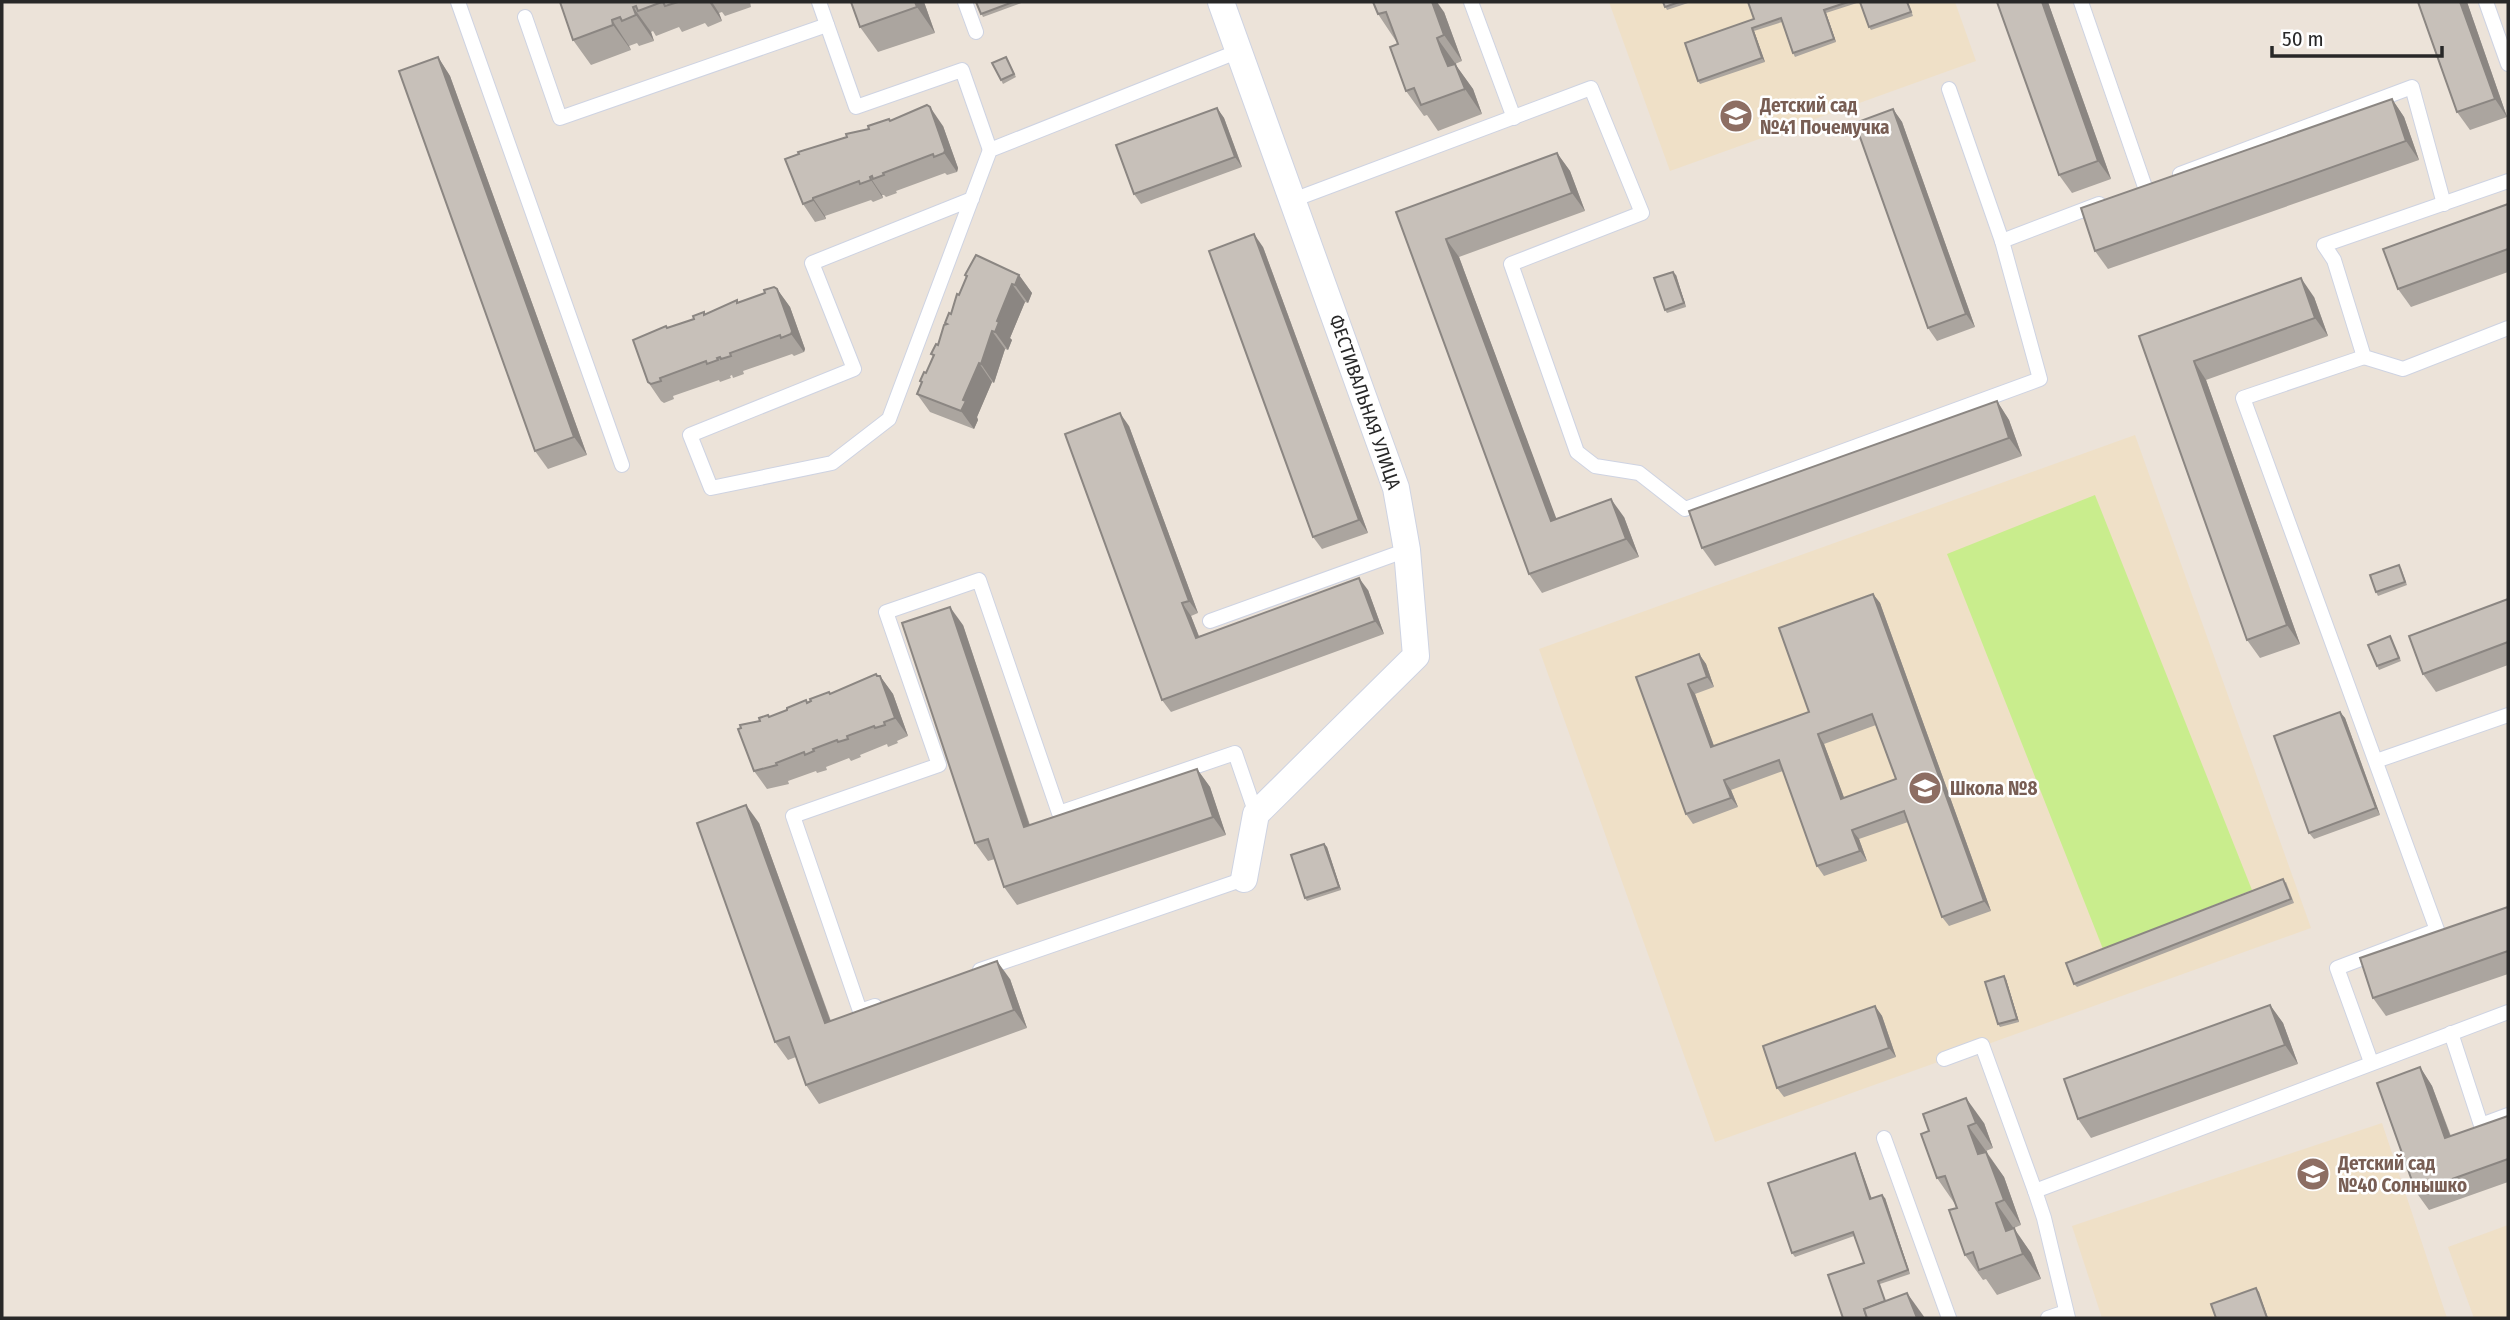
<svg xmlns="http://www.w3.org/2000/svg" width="2510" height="1320" font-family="'Fira Sans Condensed',sans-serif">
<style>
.education{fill:#efe0c7}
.pitch{fill:#c9ed8d}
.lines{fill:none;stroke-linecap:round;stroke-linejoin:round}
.lane-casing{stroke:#ced3e2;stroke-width:16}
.street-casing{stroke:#ced3e2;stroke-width:28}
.lane{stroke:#fff;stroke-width:14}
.street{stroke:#fff;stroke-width:26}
.wall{fill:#aba59f;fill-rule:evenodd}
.shaded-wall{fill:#8b8682}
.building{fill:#c7c0b9;stroke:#8b8682;stroke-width:2;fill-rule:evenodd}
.labels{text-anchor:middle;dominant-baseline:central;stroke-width:5;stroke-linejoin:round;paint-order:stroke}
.education-label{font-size:19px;font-weight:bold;fill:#785e54;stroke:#fff;text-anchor:start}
.street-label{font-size:19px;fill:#282828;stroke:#fff}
</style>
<rect width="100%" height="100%" fill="#ece3d9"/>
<g class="education">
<polygon points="1609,2 1955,2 1976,61 1670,171"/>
<polygon points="2135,435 2311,928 1715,1142 1539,649"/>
<polygon points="2382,1123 2447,1318 2102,1318 2072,1226"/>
<polygon points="2508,1225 2508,1318 2474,1318 2448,1247"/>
</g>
<polygon class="pitch" points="2095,495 2252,890 2103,949 1947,554"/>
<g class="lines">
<defs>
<g id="lane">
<polyline points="458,2 622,465"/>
<polyline points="819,2 856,107 962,70 990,150"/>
<polyline points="965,2 976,32"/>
<polyline points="1471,2 1514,118"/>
<polyline points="2081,2 2145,187"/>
<polyline points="2486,2 2508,64"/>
<polyline points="525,17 560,118 827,25"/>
<polyline points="1949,89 2002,241"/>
<polyline points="2180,174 2412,87 2444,204"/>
<polyline points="2508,181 2324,245 2334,260 2364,357 2403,369 2508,328"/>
<polyline points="972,199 812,263 854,369 690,435 711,488 832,463 889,419 990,150 1239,51"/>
<polyline points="1293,200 1591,88 1642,213 1511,264 1577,452 1595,466 1639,473 1685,509 2040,379 2002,241 2099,204"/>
<polyline points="2364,357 2243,398 2437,930 2337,968 2371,1062"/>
<polyline points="1210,621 1407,550"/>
<polyline points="2376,761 2508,715"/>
<polyline points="980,970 1244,879"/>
<polyline points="875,1006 860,1011 793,816 939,765 886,612 979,580 1059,813 1235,753 1256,814"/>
<polyline points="2451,1033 2481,1125 2508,1115"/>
<polyline points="1944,1059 1982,1045 2035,1191"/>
<polyline points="1884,1138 1949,1318"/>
<polyline points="2048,1318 2066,1312"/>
<polyline points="2068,1318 2044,1218 2035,1191 2508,1012"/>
</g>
<polyline id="street" points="1221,2 1396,488 1407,550 1416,656 1256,814 1244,879"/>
</defs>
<use href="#lane" class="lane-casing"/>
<use href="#street" class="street-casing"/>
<use href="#lane" class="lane"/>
<use href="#street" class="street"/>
</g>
<g class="wall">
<polygon points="560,2 750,2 751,7 725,16 722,12 719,13 722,21 708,27 705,23 682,32 679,27 656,36 653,31 651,32 654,41 639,46 637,43 629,46 631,50 591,65 573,40"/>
<polygon points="851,2 924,2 935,33 878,52 860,27"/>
<polygon points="976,2 1024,2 983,17"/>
<polygon points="1373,2 1444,12 1462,61 1455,64 1473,89 1482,114 1438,131 1427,115 1424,116 1406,91 1398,44 1378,14"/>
<polygon points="1663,2 1691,2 1667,10"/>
<polygon points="1748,2 1860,2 1826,13 1836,42 1795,57 1793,53 1782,22 1754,31 1765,62 1700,84 1698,81 1754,19"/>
<polygon points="1860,2 1908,2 1913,16 1871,30 1869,27"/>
<polygon points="1997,2 2048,2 2111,179 2072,193 2059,175"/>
<polygon points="2418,2 2467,2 2507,117 2470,130 2457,112"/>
<polygon points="438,57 450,76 587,455 548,469 535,451"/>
<polygon points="1008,60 1016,77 1003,84 1001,80"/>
<polygon points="2392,99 2404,117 2419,160 2108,269 2095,251"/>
<polygon points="1217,108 1224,118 1242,167 1141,204 1134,194"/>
<polygon points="1893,109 1902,122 1975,327 1937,341 1928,328"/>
<polygon points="891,121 943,126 958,168 957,172 947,175 945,173 896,191 897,193 886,197 884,195 882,195 883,198 873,202 871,200 825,216 826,219 815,222 803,204 847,137"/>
<polygon points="1557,153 1570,171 1585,211 1459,257 1556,519 1624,517 1639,557 1542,593 1529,574 1396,212"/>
<polygon points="2508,204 2508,272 2411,307 2398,289"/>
<polygon points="1263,247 1368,533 1322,549 1313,537"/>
<polygon points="965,275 1019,275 1032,293 1028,303 1025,302 1010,338 1012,340 1008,350 1005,349 994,383 992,382 977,417 978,420 974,429 930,412 917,394 922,384 920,381 926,373 933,356 931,354 938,345 946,324 945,323 951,314 966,278"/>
<polygon points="1676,275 1686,307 1667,313 1665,310"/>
<polygon points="777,289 790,307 805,349 804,352 794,356 792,354 743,371 744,374 733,378 732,375 730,376 731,378 720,382 719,380 673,396 674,399 664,403 661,401 648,382 705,314 737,300 738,303"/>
<polygon points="2314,297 2328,336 2206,380 2300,644 2260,658 2247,640 2139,336"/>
<polygon points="1997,401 2009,420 2022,456 1715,566 1702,548"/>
<polygon points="1129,426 1198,613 1191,616 1199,636 1368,590 1384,634 1171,712 1162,700"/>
<polygon points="2399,565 2401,568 2407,585 2378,596 2376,592"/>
<path d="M1873 594 1880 603 1991 911 1949 926 1942 917 1908 822 1859 839 1867 861 1824 876 1817 866 1783 771 1731 790 1738 807 1693 824 1686 814 1636 677 1699 654 1706 664 1714 687 1695 694 1714 746 1809 712ZM1876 725 1896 779 1844 798 1824 744Z"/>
<polygon points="2508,599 2508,665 2436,692 2423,674"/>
<polygon points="963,625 1030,825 1197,769 1210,787 1226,835 1017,905 1004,887 995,859 988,861 975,843"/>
<polygon points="2390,636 2401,661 2379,670 2377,666"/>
<polygon points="880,676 893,694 908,736 897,741 898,743 888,747 887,744 860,755 861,757 851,761 849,758 826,767 827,770 817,773 816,771 788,781 789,784 767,789 754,771 760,721"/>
<polygon points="2340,712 2345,718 2380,815 2314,839 2309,833"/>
<polygon points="759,823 831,1021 1010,979 1027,1028 819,1104 806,1085 796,1057 788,1060 775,1042"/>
<polygon points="1324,844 1327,847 1341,890 1307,901 1305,898"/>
<polygon points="2286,882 2294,903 2077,987 2074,984"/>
<polygon points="2508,907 2508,974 2386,1016 2373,998"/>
<polygon points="2006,979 2019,1022 2000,1027 1998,1024"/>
<polygon points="2270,1005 2283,1023 2298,1064 2091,1138 2078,1119"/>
<polygon points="1875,1006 1882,1016 1896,1057 1784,1097 1777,1088"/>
<polygon points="2420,1067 2432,1086 2451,1136 2508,1116 2508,1182 2429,1210 2416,1192"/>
<polygon points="1923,1114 1984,1123 1993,1148 1986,1151 2004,1177 2021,1225 2014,1228 2031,1253 2041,1279 1997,1295 1986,1279 1983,1280 1965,1255 1955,1204 1937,1178 1929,1131"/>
<polygon points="1855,1153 1857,1157 1871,1199 1885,1198 1910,1274 1880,1284 1843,1318 1864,1263 1854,1236 1795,1257 1792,1253"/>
</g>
<g class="shaded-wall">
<polygon points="709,2 712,2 719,13 722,21"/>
<polygon points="915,2 924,2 935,33 917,7"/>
<polygon points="1432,2 1437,2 1444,12 1462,61 1444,35"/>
<polygon points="2042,2 2048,2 2111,179 2098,161"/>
<polygon points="2460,2 2467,2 2507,117 2495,99"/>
<polygon points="633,7 651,32 654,41 636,15"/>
<polygon points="1824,10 1826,13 1836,42 1834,39"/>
<polygon points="612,20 629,46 631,50 613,25"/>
<polygon points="1752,28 1754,31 1765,62 1762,58"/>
<polygon points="1437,38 1455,63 1465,92 1448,66"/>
<polygon points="438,57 450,76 587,455 574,437"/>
<polygon points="1455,64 1473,89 1482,114 1465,89"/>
<polygon points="2392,99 2404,117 2419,160 2406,141"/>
<polygon points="930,107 943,126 958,168 957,172 944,153"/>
<polygon points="1217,108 1224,118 1242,167 1235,157"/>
<polygon points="1893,109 1902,122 1975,327 1966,314"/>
<polygon points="1557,153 1570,171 1585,211 1572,193"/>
<polygon points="870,177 882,195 883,198 871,180"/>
<polygon points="813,198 825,216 826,219 813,200"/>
<polygon points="1254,234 1263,247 1368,533 1359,520"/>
<polygon points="1446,239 1459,257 1564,539 1551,521"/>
<polygon points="1673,272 1676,275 1686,307 1684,303"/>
<polygon points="1019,275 1032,293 1028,303 1015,285"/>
<polygon points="2301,278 2314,297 2328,336 2315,318"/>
<polygon points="1012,284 1025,302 1010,338 1012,340 1008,350 995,332 997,321"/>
<polygon points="777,289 790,307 805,349 804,352 791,334"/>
<polygon points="992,331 1005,349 994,383 981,364"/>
<polygon points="2194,361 2206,380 2300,644 2287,625"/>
<polygon points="979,363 992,382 977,417 978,420 974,429 961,411 963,400"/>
<polygon points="1997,401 2009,420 2022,456 2009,438"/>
<polygon points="1120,413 1129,426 1198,613 1189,601"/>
<polygon points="1611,499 1624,517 1639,557 1626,539"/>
<polygon points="1359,578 1368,590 1384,634 1375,621"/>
<polygon points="1873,594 1880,603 1991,911 1984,901"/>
<polygon points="1182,603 1191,616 1204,650 1196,638"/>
<polygon points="950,607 963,625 1036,845 1024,827"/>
<polygon points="1699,654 1706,664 1714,687 1707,677"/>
<polygon points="876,674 882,682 880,676 893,694 908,736 895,718"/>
<polygon points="1688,684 1695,694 1718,757 1711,747"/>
<polygon points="2340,712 2345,718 2380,815 2376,808"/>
<polygon points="1818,734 1824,744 1848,808 1841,799"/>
<polygon points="1197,769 1210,787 1226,835 1213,817"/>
<polygon points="1724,780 1731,790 1738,807 1731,798"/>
<polygon points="746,805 759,823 838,1042 825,1023"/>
<polygon points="1852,830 1859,839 1867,861 1860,851"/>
<polygon points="1324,844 1327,847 1341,890 1339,887"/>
<polygon points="997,961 1010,979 1027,1028 1014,1010"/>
<polygon points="2004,976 2006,979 2019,1022 2017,1019"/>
<polygon points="2270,1005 2283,1023 2298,1064 2285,1045"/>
<polygon points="1875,1006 1882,1016 1896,1057 1889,1048"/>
<polygon points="2420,1067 2432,1086 2458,1157 2445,1138"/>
<polygon points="1966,1098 1984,1123 1993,1148 1976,1123"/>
<polygon points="1968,1126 1986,1151 1978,1154"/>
<polygon points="1986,1152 2004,1177 2021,1225 2004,1200"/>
<polygon points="1855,1153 1857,1157 1873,1202 1870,1199"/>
<polygon points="1882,1195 1885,1198 1910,1274 1908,1270"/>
<polygon points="1996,1203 2031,1253 2041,1279 2006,1231"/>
<polygon points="2256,1288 2259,1292 2268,1318 2267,1318"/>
<polygon points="1907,1293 1925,1318 1917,1318"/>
</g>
<g class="building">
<polygon points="560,2 662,2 638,11 636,6 633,7 636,15 622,21 620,17 612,20 613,25 573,40"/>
<polygon points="663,2 678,2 665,6"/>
<polygon points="851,2 915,2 917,7 860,27"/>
<polygon points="976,2 1013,2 981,14"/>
<polygon points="1373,2 1432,2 1444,35 1437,38 1442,52 1448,66 1455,64 1465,89 1421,105 1414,88 1406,91 1390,47 1398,44 1386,12 1378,14"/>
<polygon points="1663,2 1679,2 1665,7"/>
<polygon points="1748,2 1848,2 1824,10 1834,39 1793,53 1781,18 1752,28 1762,58 1698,81 1685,43 1754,19"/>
<polygon points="1860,2 1907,2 1911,12 1869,27"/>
<polygon points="1997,2 2042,2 2098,161 2059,175"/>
<polygon points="2418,2 2460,2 2495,99 2457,112"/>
<polygon points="438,57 574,437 535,451 399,71"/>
<polygon points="1006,57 1014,74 1001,80 992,63"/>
<polygon points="2392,99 2406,141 2095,251 2081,208"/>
<polygon points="927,105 930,107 945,150 944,153 934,157 933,154 883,173 884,175 873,179 872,176 870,177 871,180 860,184 859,181 813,198 813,200 803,204 785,159 799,154 798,152 847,137 846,134 869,129 868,126 889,119 890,121"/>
<polygon points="1217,108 1235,157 1134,194 1116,145"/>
<polygon points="1893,109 1966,314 1928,328 1855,123"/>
<polygon points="1557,153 1572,193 1446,239 1551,521 1611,499 1626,539 1529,574 1396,212"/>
<polygon points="2508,204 2508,249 2398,289 2383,249"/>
<polygon points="1254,234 1359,520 1313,537 1209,251"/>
<polygon points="976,255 1019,275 1015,285 1012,284 997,321 999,322 995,332 992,331 981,364 979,363 963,400 966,401 961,411 917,394 922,382 920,381 924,372 926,373 934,355 931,354 936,344 938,345 944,325 947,324 945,323 949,313 951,314 957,294 959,295 967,276 965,275"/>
<polygon points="1673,272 1684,303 1665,310 1654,278"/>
<polygon points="2301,278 2315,318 2194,361 2287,625 2247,640 2139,336"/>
<polygon points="774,287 777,289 792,331 791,334 781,338 780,335 730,353 731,356 721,359 720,357 717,358 718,360 707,364 706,361 660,378 661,381 651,384 648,382 633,340 666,326 667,328 694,319 693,316 704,312 704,315 737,300 737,303 765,293 764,290"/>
<polygon points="1997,401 2009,438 1702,548 1689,511"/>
<polygon points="1120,413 1189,601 1182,603 1196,638 1359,578 1375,621 1162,700 1065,434"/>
<polygon points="2399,565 2405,582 2376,592 2370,575"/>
<path d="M1873 594 1984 901 1942 917 1904 811 1852 830 1860 851 1817 866 1779 760 1724 780 1731 798 1686 814 1636 677 1699 654 1707 677 1688 684 1711 747 1809 712 1779 628ZM1872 714 1896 779 1841 799 1818 734Z"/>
<polygon points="2508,599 2508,642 2423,674 2409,636"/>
<polygon points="950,607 1024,827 1197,769 1213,817 1004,887 988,839 975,843 902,623"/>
<polygon points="2390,636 2399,658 2377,666 2368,645"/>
<polygon points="876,674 877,676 880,676 895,718 884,722 885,725 875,728 874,726 847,736 848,739 838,742 837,740 813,749 814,751 805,755 804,752 776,763 777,765 754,771 738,729 741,728 740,725 760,721 759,718 768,715 769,717 787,710 787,708 806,700 807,703 811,701 810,699 829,692 830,694"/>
<polygon points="2340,712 2376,808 2309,833 2274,736"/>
<polygon points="746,805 825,1023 997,961 1014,1010 806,1085 789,1037 775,1042 697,823"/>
<polygon points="1324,844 1339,887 1305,898 1291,855"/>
<polygon points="2283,879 2291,899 2074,984 2066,963"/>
<polygon points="2508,907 2508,951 2373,998 2360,958"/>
<polygon points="2004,976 2017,1019 1998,1024 1985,982"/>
<polygon points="2270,1005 2285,1045 2078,1119 2064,1079"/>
<polygon points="1875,1006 1889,1048 1777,1088 1763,1046"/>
<polygon points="2420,1067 2445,1138 2508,1116 2508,1159 2416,1192 2377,1083"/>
<polygon points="1966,1098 1976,1123 1968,1126 1978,1154 1986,1152 2004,1200 1996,1203 2006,1231 2014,1228 2023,1254 1979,1270 1973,1252 1965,1255 1949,1210 1957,1208 1945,1176 1937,1178 1921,1134 1929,1131 1923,1114"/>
<polygon points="1855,1153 1870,1199 1882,1195 1908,1270 1878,1281 1885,1301 1864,1309 1867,1318 1843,1318 1828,1275 1864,1263 1853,1232 1792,1253 1768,1183"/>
<polygon points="2256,1288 2267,1318 2216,1318 2211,1304"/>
<polygon points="1907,1293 1917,1318 1867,1318 1864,1309"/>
</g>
<defs>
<symbol id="school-disc" viewBox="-11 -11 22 22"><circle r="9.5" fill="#8d6e63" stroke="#fff"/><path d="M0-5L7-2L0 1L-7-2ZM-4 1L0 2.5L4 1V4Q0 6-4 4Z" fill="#fff"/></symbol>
</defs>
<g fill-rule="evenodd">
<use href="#school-disc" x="1717" y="97" width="38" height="38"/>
<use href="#school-disc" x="1906" y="769" width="38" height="38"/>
<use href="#school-disc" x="2294" y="1155" width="38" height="38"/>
</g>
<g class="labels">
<g class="education-label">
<text x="1760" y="105">Детский сад<tspan x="1760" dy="22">№41 Почемучка</tspan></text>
<text x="1950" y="788">Школа №8</text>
<text x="2338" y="1163">Детский сад<tspan x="2338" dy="22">№40 Солнышко</tspan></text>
</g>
<g class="street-label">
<text transform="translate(1365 402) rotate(71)">ФЕСТИВАЛЬНАЯ УЛИЦА</text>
</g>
</g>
<rect width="2510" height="1320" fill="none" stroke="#282828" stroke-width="7"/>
<path d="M2272 46v10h170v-10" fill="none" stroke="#282828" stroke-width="3.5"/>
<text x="2282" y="46" font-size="21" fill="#282828" stroke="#ffffff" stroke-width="5" paint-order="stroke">50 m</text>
</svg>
